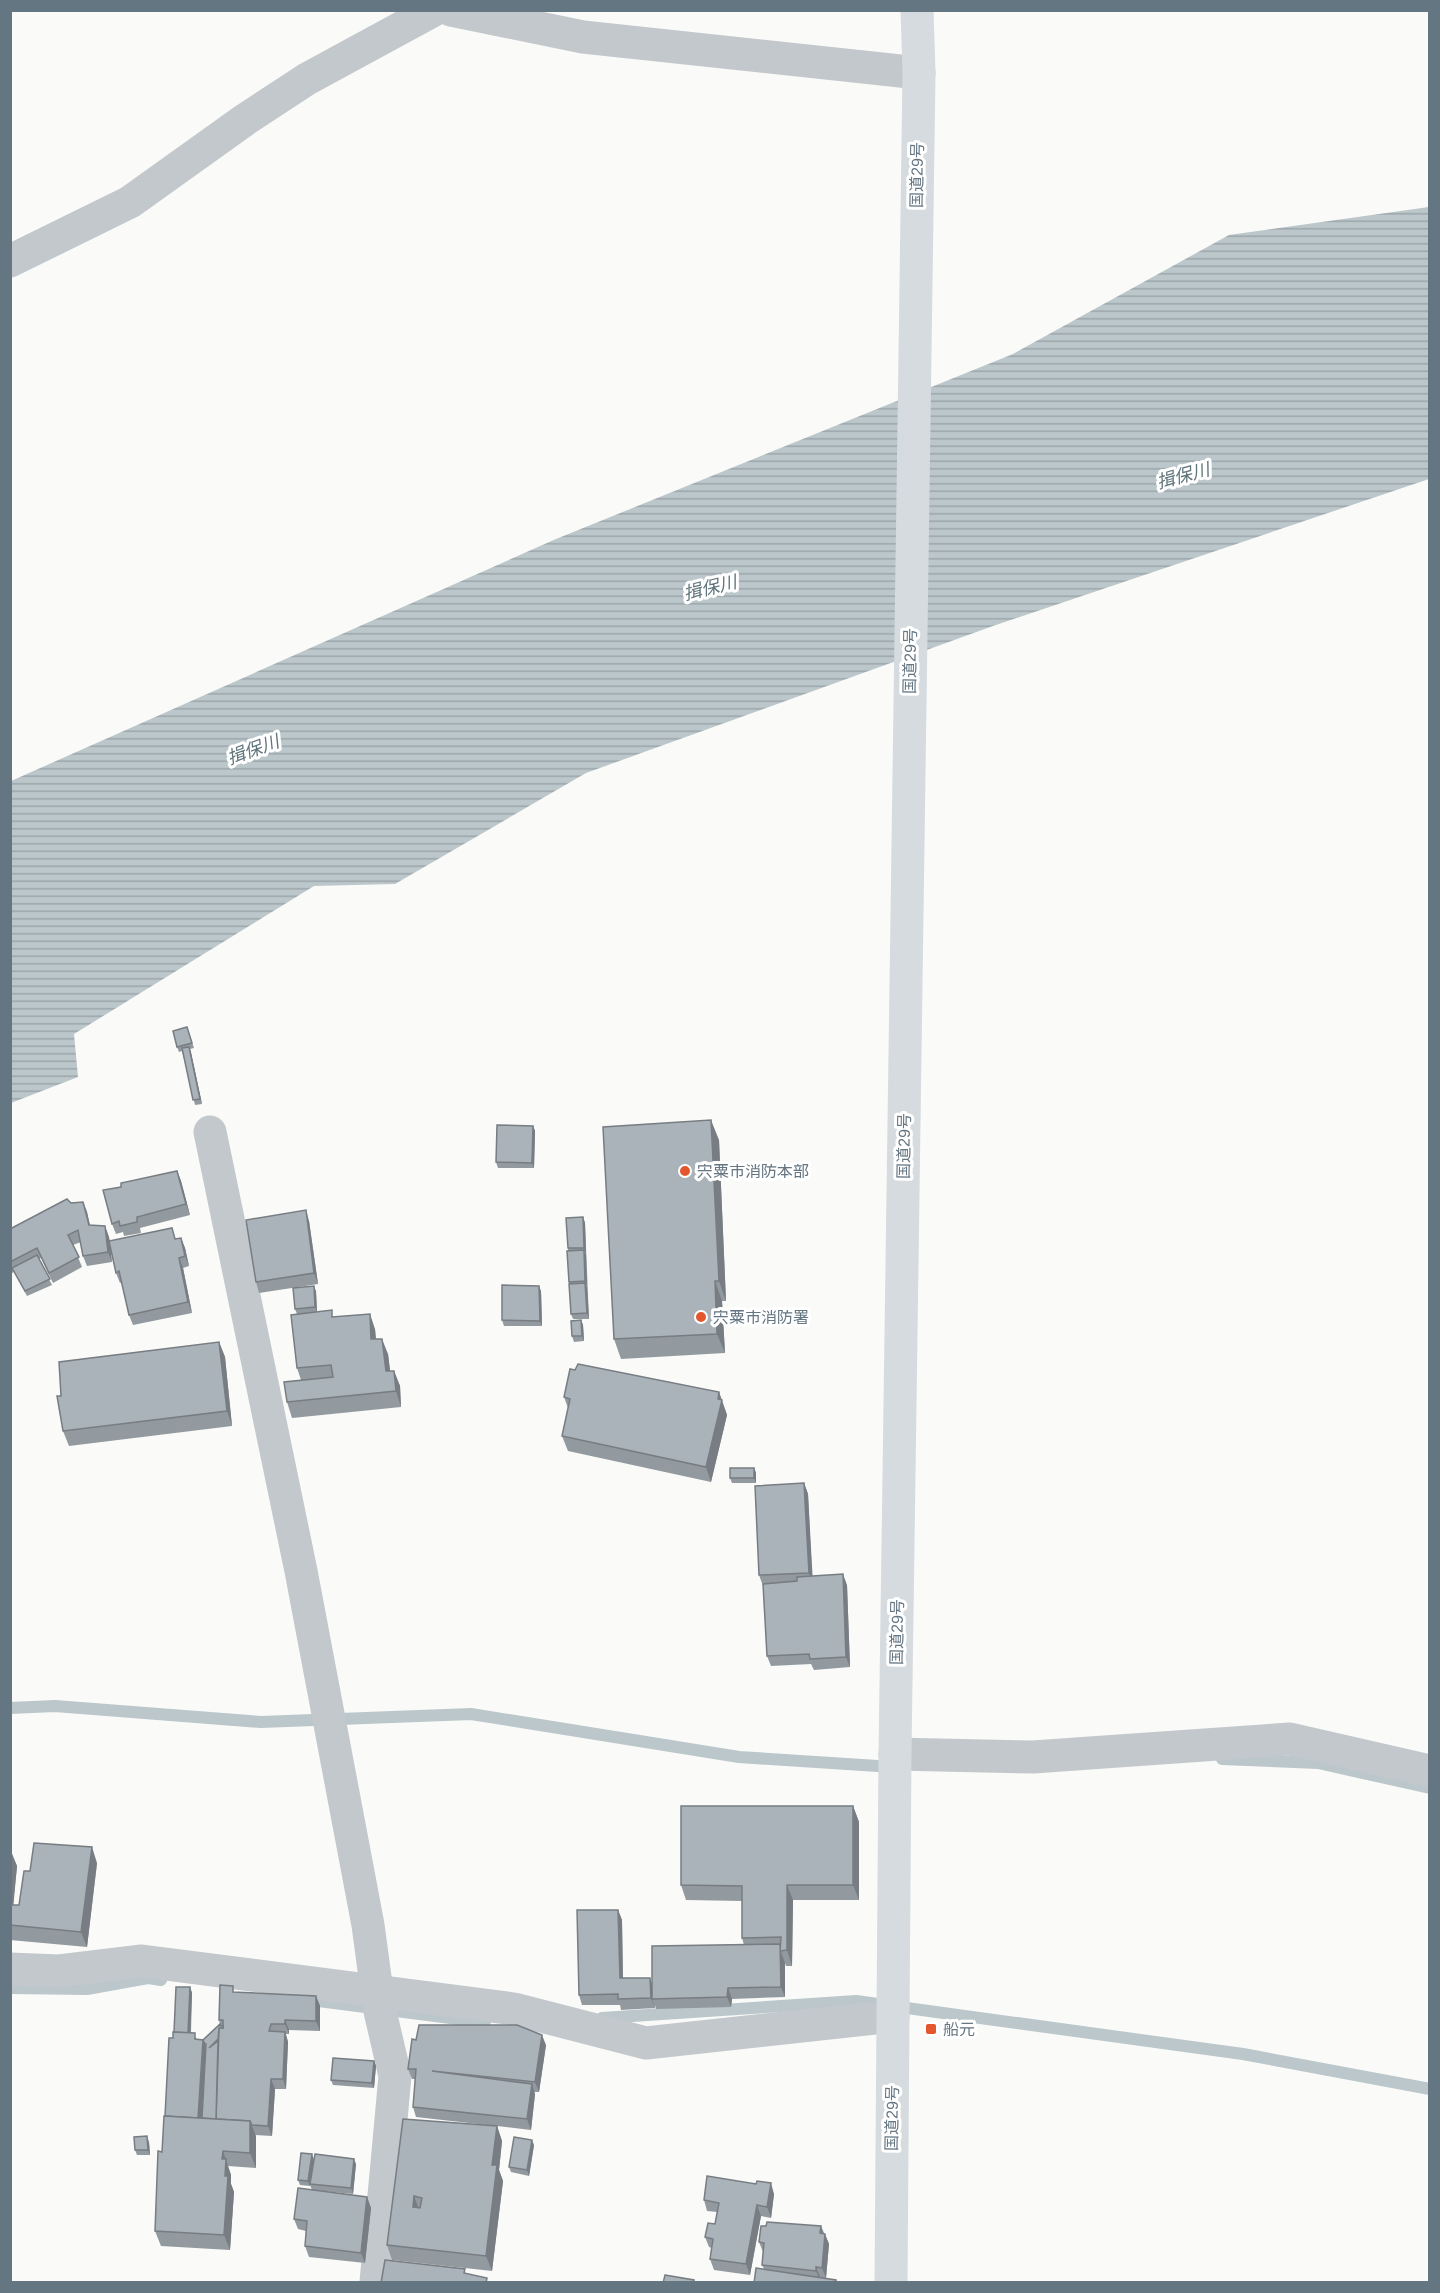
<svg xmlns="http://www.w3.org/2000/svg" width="1440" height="2293" font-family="Helvetica,'Noto Sans JP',sans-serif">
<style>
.water{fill:url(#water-rules)}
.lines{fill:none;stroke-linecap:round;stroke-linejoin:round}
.stream{stroke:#bbc7cb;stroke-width:12}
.minor{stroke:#c3c8cc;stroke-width:33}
.highway{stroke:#d6dbdf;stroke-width:33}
.wall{fill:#929a9f}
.shaded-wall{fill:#777d82}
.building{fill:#aab3b9;stroke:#777d82;stroke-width:1.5;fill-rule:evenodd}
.poi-dot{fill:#e4572e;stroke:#fff;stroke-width:2}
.labels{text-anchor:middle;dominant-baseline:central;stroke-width:6;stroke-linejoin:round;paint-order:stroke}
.street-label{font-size:16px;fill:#657683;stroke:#fff}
.poi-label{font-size:16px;fill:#657683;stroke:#fff;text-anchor:start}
.water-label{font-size:18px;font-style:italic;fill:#60757c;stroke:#fff}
</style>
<defs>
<pattern id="water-rules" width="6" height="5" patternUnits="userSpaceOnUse" patternTransform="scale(1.5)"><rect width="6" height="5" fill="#bbc7cb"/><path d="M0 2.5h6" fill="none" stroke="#9ca6aa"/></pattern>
</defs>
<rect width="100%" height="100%" fill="#fafaf8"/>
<polygon class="water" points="1429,207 1429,479 993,626 586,773 395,884 314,886 74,1034 78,1077 11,1103 11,781 556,539 1013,354 1229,235"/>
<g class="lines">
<g class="stream">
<polyline points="10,1708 55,1706 261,1722 471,1714 739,1757 893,1767"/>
<polyline points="1222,1759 1318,1763 1430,1788"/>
<polyline points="10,1988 87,1989 148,1978 161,1980"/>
<polyline points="303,1999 466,2020 486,2020"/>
<polyline points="602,2018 856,2001 1243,2054 1430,2089"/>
</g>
<g class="minor">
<polyline points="451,10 583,37 919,73"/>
<polyline points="10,261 130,202 246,119 307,79 434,10"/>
<polyline points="210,1132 301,1571 368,1925 379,2007 395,2076 376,2282"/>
<polyline points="895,1754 1033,1757 1290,1739 1430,1771"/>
<polyline points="10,1969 59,1971 142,1961 514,2009 646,2043 893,2016"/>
</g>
<polyline class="highway" points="891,2282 895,1754 919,73 917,10"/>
</g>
<g class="wall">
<polygon points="187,1027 194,1048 190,1049 202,1104 195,1105 182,1051 179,1052 177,1047"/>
<polygon points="533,1126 535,1131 534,1168 498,1168 496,1162"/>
<polygon points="719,1140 726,1301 722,1301 725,1353 621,1359 614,1339"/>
<polygon points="177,1171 181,1181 190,1215 140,1228 141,1233 124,1236 123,1232 116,1234 112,1224 121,1187"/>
<polygon points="83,1202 87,1212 90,1225 105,1226 110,1241 176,1239 181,1238 185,1248 189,1266 183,1268 192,1313 133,1325 129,1315 122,1282 120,1283 116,1273 110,1248 112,1262 87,1266 83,1256 81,1242 73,1245 82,1267 53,1283 41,1258 39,1259 52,1285 27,1296 14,1272 10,1274 10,1229 71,1203"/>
<polygon points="583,1217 585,1223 589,1319 573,1319 571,1314 569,1282 568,1251 568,1248"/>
<polygon points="309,1221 318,1284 259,1293 256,1282"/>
<polygon points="316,1291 317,1312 375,1329 376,1339 388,1354 390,1371 394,1371 400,1386 401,1407 292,1418 287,1402 301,1380 297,1368 297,1314 295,1309"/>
<polygon points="541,1291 542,1326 504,1326 502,1320"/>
<polygon points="581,1320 583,1325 584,1341 574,1342 572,1336"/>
<polygon points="219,1342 225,1357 232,1426 69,1446 63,1431 61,1396"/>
<polygon points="575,1370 719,1392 727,1415 711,1482 568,1451 562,1436 568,1408 564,1397"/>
<polygon points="754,1468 756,1473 756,1483 732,1483 730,1478"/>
<polygon points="804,1483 808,1494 812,1576 847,1585 850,1667 814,1670 811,1664 771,1666 767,1656 763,1586 759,1575"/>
<polygon points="853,1806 859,1822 859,1900 793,1900 792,1966 786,1966 785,1963 785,1997 732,1999 731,2007 656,2009 655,2005 655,2008 621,2010 620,2005 582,2005 579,1995 618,1910 622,1920 623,1978 650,1978 652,1985 744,1945 742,1938 742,1901 686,1900 681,1885"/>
<polygon points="10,1851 17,1866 13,1905 19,1905 30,1871 97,1863 87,1947 10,1940"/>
<polygon points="190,1987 192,1993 191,2033 197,2039 203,2040 220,2024 219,2020 235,1992 316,1996 320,2006 320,2031 289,2030 289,2034 286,2034 288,2042 286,2089 275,2089 272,2136 255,2135 256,2168 228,2166 231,2175 231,2184 234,2192 230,2250 161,2246 155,2231 173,2038"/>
<polygon points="416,2040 546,2045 539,2092 534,2092 535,2094 531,2130 497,2126 502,2141 499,2170 503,2181 492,2271 392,2260 387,2245 403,2119 487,2125 416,2117 413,2107 415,2079 412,2079 408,2069"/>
<polygon points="374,2061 376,2066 374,2088 333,2085 331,2080"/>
<polygon points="149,2142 150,2155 137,2155 135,2150"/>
<polygon points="534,2145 529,2176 511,2172 509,2167"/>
<polygon points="314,2159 356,2164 353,2194 312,2190 310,2185 310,2186 300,2185 298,2180"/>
<polygon points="774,2194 771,2218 761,2216 750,2275 714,2270 710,2259 712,2248 709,2247 705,2237 715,2224 717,2212 707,2211 704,2200"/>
<polygon points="367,2197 371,2208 365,2263 309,2257 305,2246 306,2231 298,2229 294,2219"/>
<polygon points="821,2226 829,2244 826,2278 820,2278 836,2280 837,2283 754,2283 764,2269 762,2265 763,2252 759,2242"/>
</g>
<g class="shaded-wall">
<polygon points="189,1047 191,1052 202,1104 200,1099"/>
<polygon points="711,1120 719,1140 726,1301 719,1281"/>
<polygon points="533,1126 535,1131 534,1168 532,1163"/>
<polygon points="177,1171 181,1181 190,1215 186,1204"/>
<polygon points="83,1202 87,1212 92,1236 89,1225"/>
<polygon points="306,1210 309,1221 318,1284 314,1273"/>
<polygon points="583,1217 585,1223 586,1253 584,1248"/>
<polygon points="105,1226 109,1237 112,1262 108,1252"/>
<polygon points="181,1238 185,1248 189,1266 185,1256"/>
<polygon points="584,1250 586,1255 587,1286 585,1281"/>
<polygon points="179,1258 183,1268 192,1313 188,1302"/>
<polygon points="715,1281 722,1301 725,1353 717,1334"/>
<polygon points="585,1283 587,1288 589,1319 587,1313"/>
<polygon points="314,1286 316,1291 317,1313 315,1307"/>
<polygon points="539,1286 541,1291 542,1326 540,1321"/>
<polygon points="370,1314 375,1329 377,1355 371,1339"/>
<polygon points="581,1320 583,1325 584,1341 582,1336"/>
<polygon points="382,1339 388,1354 392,1386 386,1371"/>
<polygon points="219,1342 225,1357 232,1426 227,1411"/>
<polygon points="394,1371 400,1386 401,1407 396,1391"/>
<polygon points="719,1392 727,1415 711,1482 706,1467"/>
<polygon points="754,1468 756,1473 756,1483 754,1478"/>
<polygon points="804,1483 808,1494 813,1584 809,1573"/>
<polygon points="843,1574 847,1585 850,1667 846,1657"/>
<polygon points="853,1806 859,1822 859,1900 853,1885"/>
<polygon points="92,1847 97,1863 87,1947 81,1932"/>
<polygon points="11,1851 17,1866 12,1920 10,1916"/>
<polygon points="787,1885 793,1900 792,1966 787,1950"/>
<polygon points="618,1910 622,1920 623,1989 620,1978"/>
<polygon points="781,1952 785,1963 785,1997 781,1987"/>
<polygon points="650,1978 654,1989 652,1999 655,2008 651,1998"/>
<polygon points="190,1987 192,1993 190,2042 188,2036"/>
<polygon points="728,1988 732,1999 731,2007 727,1997"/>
<polygon points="316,1996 320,2006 320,2031 316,2021"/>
<polygon points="285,2020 289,2030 289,2034 285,2024"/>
<polygon points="285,2032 288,2042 286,2089 283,2079"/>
<polygon points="542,2035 546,2045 539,2092 535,2082"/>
<polygon points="203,2040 207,2050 202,2126 198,2120"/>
<polygon points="374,2061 376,2066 374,2088 372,2083"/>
<polygon points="271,2079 275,2089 272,2136 268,2126"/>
<polygon points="532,2084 535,2094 531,2130 527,2119"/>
<polygon points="250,2121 256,2136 256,2168 250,2153"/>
<polygon points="497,2126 502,2141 499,2170 503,2181 492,2271 486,2256 492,2165"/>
<polygon points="147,2136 149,2142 150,2155 148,2150"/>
<polygon points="532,2140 534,2145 529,2176 527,2170"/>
<polygon points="223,2151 231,2175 231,2184 234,2192 230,2250 224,2235 225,2176 222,2159"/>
<polygon points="312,2154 314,2160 310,2186 308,2181"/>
<polygon points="354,2159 356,2164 353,2194 351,2188"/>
<polygon points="771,2183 774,2194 771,2218 767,2207"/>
<polygon points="414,2196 420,2212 413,2207"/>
<polygon points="367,2197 371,2208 365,2263 361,2253"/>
<polygon points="757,2205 761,2216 750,2275 746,2264"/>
<polygon points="821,2226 824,2237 825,2234 829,2244 826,2278 822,2268"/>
<polygon points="816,2267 820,2277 820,2281 816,2271"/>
</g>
<g class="building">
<polygon points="187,1027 192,1043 177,1047 173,1031"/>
<polygon points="189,1047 200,1099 193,1100 182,1048"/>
<polygon points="711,1120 719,1281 715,1281 717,1334 614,1339 603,1127"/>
<polygon points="497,1125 533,1126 532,1163 496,1162"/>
<polygon points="177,1171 186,1204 137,1217 137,1222 120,1226 119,1221 112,1224 103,1190 121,1187 121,1183"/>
<polygon points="67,1199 71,1203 83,1202 89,1225 105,1226 108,1252 83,1256 78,1230 68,1235 79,1257 49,1273 37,1248 10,1262 10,1229"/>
<polygon points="306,1210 314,1273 256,1282 246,1220"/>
<polygon points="583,1217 584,1248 568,1248 566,1218"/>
<polygon points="172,1228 175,1239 181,1238 185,1256 179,1258 188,1302 129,1315 119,1271 116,1273 109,1241"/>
<polygon points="584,1250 585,1281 569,1282 567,1251"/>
<polygon points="37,1255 50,1279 25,1291 12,1268"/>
<polygon points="585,1283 587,1313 571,1314 569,1284"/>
<polygon points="502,1285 539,1286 540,1321 502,1320"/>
<polygon points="314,1286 315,1307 295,1309 293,1288"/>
<polygon points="332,1310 332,1317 370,1314 371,1339 382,1339 386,1371 394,1371 396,1391 287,1402 284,1382 333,1377 331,1365 297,1368 291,1315"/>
<polygon points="581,1320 582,1336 572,1336 571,1321"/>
<polygon points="219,1342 227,1411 63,1431 57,1396 61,1396 59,1362"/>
<polygon points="578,1364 719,1392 718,1399 722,1400 706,1467 562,1436 570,1399 564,1397 570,1369 575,1370"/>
<rect x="730" y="1468" width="24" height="10"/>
<polygon points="804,1483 809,1573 759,1575 755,1486"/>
<polygon points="843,1574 846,1657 810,1659 809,1654 767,1656 763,1584 797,1581 797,1577"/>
<polygon points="681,1806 853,1806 853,1885 787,1885 787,1950 780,1951 781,1937 742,1938 742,1886 681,1885"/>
<polygon points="34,1843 92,1847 81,1932 10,1925 10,1905 19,1905 24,1871 30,1871"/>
<polygon points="577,1910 618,1910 620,1978 650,1978 651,1998 618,1999 618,1994 579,1995"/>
<polygon points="780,1944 781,1987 728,1988 727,1997 652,1999 652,1946"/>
<polygon points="220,1985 233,1986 233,1992 316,1996 316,2021 285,2020 285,2024 271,2024 269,2031 285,2032 283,2079 271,2079 268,2126 252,2125 250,2121 216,2119 219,2028 223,2028 223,2020 219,2020"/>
<polygon points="176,1987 190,1987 188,2033 174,2032"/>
<polygon points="220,2024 220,2026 223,2026 223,2028 219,2028 218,2039 209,2048 218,2041 216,2119 202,2118 206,2044 205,2044 203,2040"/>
<polygon points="419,2025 517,2025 542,2035 535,2082 432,2071 532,2084 527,2119 413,2107 416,2069 408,2069 412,2039 416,2040"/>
<polygon points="173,2032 195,2033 195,2039 203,2040 198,2118 165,2116 169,2038 173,2038"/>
<polygon points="333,2058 374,2061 372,2083 331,2080"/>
<polygon points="164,2116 250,2121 250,2153 223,2151 222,2159 226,2159 225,2176 228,2176 224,2235 155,2231 158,2151 162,2152"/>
<path d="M403 2119 497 2126 492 2165H497L486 2256 387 2245ZM414 2196 422 2198 420 2208 413 2207Z"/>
<polygon points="147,2136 148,2150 135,2150 134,2137"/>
<polygon points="514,2137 532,2140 527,2170 509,2167"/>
<polygon points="301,2153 312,2154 308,2181 298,2180"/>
<polygon points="315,2154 354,2159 351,2188 310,2184"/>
<polygon points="707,2176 756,2184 757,2181 771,2183 767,2207 757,2205 746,2264 710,2259 713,2239 705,2237 708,2223 715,2224 719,2203 704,2200"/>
<polygon points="298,2188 367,2197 361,2253 305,2246 307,2221 294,2219"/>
<polygon points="767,2222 821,2226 820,2233 825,2234 822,2268 816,2267 816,2271 762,2265 764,2243 759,2242 761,2226 766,2226"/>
<polygon points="385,2260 465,2269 464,2273 487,2278 486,2283 381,2283"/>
<polygon points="756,2268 836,2280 836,2283 754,2283"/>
<polygon points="665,2275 694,2280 694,2283 663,2283"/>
</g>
<g class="poi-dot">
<circle cx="685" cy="1171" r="6"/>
<circle cx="701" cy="1317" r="6"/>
<rect x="925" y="2023" width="12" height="12" rx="3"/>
</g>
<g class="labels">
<g class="street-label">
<text transform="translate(917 175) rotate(-89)">国道29号</text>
<text transform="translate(910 661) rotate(-89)">国道29号</text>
<text transform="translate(904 1146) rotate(-89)">国道29号</text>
<text transform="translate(897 1632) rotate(-89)">国道29号</text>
<text transform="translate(892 2118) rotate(-89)">国道29号</text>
</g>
<g class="poi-label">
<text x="697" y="1171">宍粟市消防本部</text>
<text x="713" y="1317">宍粟市消防署</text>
<text x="943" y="2029">船元</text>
</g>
<g class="water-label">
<text transform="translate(1183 476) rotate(-15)">揖保川</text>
<text transform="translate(710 588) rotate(-14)">揖保川</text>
<text transform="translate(253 750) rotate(-20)">揖保川</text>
</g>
</g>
<rect width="1440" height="2293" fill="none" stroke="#657683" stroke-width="24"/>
</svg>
